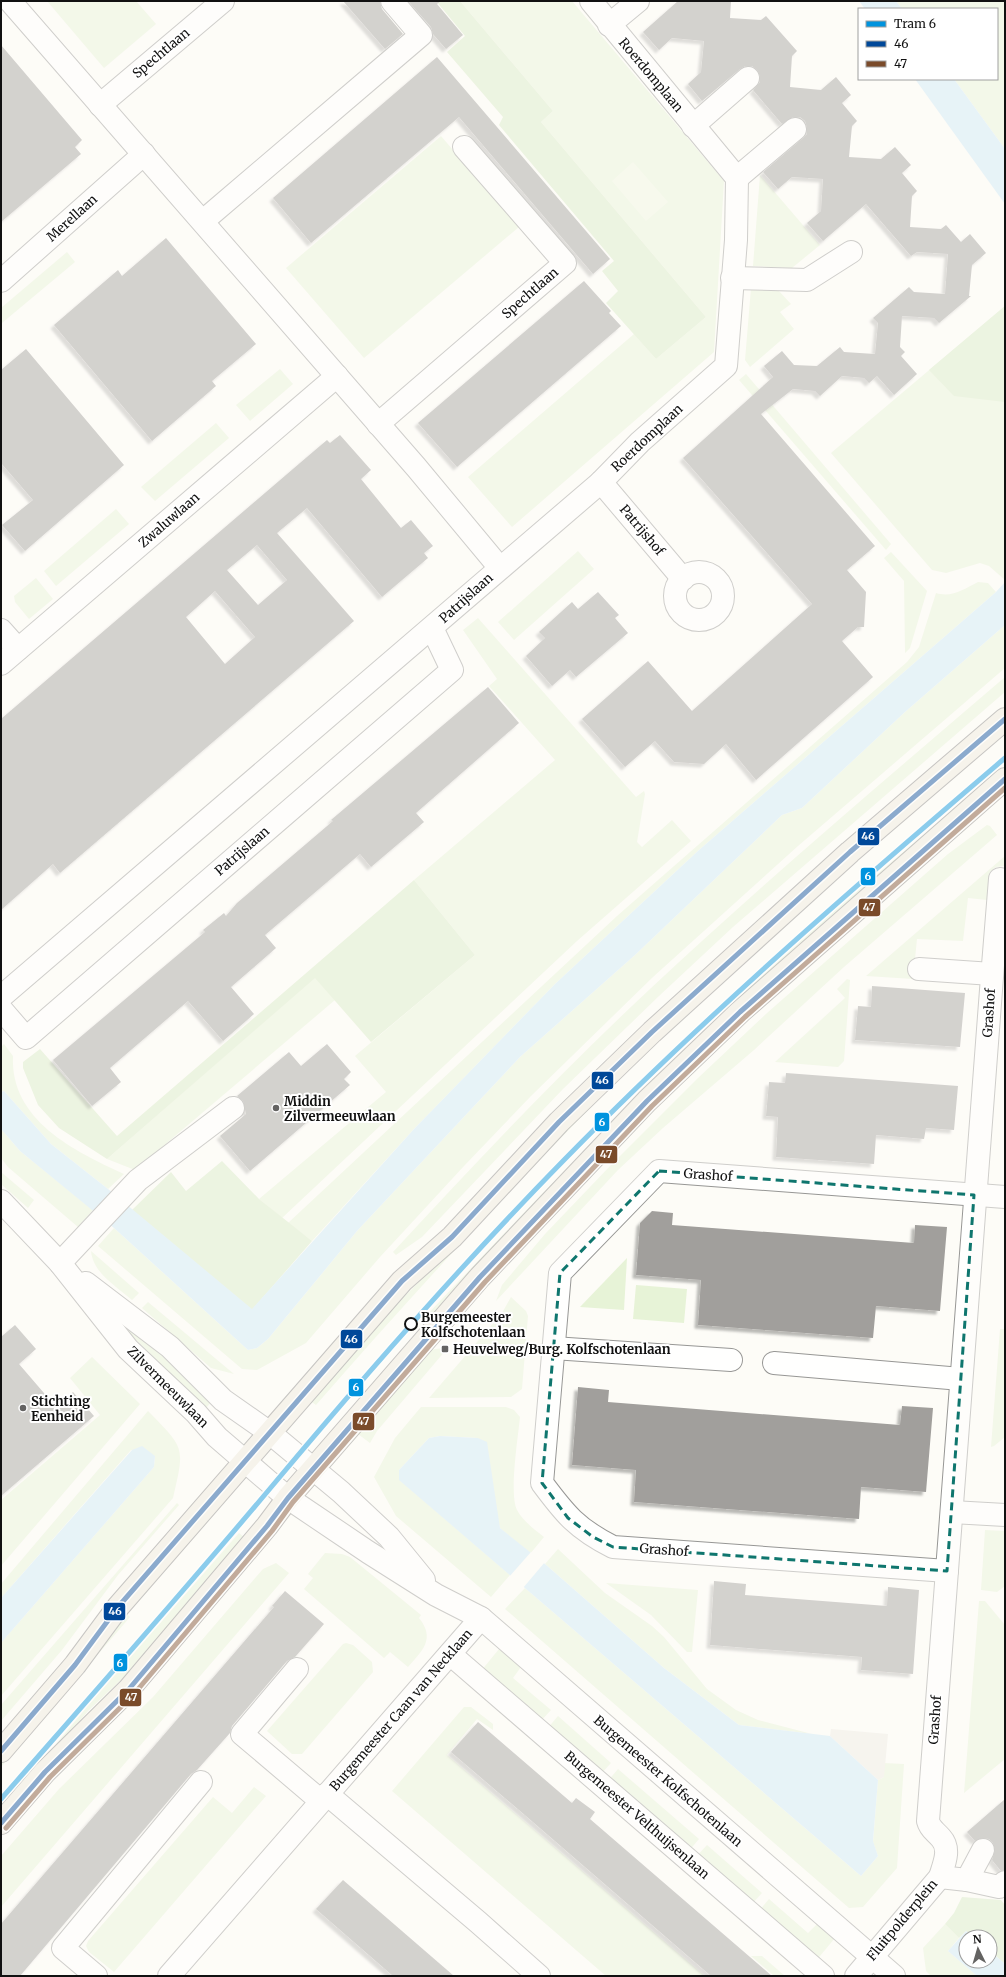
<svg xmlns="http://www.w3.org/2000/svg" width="1006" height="1977" font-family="Merriweather,serif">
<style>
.green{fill:#e7f3d7}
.forest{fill:#d8eac5}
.pitch{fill:#f0f6e1}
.plaza{fill:#edebe2}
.water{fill:#cde8f7}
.pier{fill:#fdfcf7}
.building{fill:#a19f9c;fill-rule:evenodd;filter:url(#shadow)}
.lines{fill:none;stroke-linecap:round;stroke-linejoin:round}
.minor-casing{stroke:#979795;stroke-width:24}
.major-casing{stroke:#858482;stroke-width:24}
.minor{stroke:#fffffe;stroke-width:22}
.major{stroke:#ede9dc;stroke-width:22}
.bus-1-casing{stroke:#fff;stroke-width:8}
.bus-2-casing{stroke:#fff;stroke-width:8}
.bus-1{stroke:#004899;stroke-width:5}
.bus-2{stroke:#7a4b2a;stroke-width:5}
.tram-1-casing{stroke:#fff;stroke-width:8}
.tram-1{stroke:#0093de;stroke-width:5}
.marked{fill:none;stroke:#0f766e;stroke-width:3;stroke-dasharray:8 5;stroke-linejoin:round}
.poi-dot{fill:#646362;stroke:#fff;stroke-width:1.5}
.stop-dot{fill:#fff;stroke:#111;stroke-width:2}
.labels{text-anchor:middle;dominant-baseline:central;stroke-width:4;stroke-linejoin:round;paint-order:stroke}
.street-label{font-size:13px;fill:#111;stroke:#fff}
.poi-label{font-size:13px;font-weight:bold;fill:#111;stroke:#fff;text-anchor:start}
.stop-label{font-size:13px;font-weight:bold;fill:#111;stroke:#fff;text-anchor:start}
.line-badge{stroke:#fff;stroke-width:1.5}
.badge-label{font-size:11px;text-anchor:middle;font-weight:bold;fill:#fff}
</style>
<defs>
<filter id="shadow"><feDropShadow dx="-3.5" dy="3.5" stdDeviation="1" flood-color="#0004"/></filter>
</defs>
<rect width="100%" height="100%" fill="#fdfcf7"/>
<g class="green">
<polygon points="47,1 136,1 156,24 104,68"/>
<polygon points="460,1 572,1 724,181 714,352 512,527 468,477 634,334 656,359 706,317 541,122 553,111"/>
<polygon points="896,1 1005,1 1005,149 954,79 997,79 997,9 902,9"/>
<polygon points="441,136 519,227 364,358 286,268"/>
<polygon points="760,175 820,245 792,268 753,266"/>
<polygon points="67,252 75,262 2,323 1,308"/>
<polygon points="751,288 778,290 791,304 780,312 794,329 750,367 745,360"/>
<polygon points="1005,306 1005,580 989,566 980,563 946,573 932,570 831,453"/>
<polygon points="280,369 293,384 250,421 236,405"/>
<polygon points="746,374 891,544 886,550 739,380"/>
<polygon points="216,423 229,438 155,501 141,487"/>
<polygon points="116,509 129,524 56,586 44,571"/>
<polygon points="578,551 594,569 514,640 498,622"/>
<polygon points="891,552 927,591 910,648 905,653 904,581 884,558"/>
<polygon points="36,578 53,599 29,619 15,602 14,596"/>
<path d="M978 582 988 583 996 592 699 850 555 984 414 1129 312 1241 288 1223 617 916 907 662 919 647 936 593C952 598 964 589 978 582Z"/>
<polygon points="478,618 636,797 644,791 645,794 637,842 642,847 672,820 691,841 577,941 282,1218 259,1199 386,1092 355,1056 475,955 414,880 555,760 489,686 497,679 463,630"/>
<polygon points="1005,625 1005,668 798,846 653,977 531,1096 464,1166 380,1257 306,1343 257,1370 242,1369 98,1246 114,1228 248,1350 257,1348 268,1339 357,1231 520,1057 635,955 782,815 802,808 905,712"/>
<path d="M1005 677V692L733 927 659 996 563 1089 422 1237 396 1255 393 1252C476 1162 560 1073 650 989 765 881 885 780 1005 677Z"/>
<path d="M1005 728V732C910 814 812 894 720 981 578 1115 445 1257 316 1405L309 1400 379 1320 412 1289 594 1097 720 976 846 864Z"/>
<path d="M1005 766V769L429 1326 422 1320C525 1211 628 1103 737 999 822 918 915 843 1005 766Z"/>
<polygon points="987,825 990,826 997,835 844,967 754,1050 663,1128 618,1170 496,1301 502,1285 545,1234 611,1165 698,1078 767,1013 948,854"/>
<polygon points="1005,856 1004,866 996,867 990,872 987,900 968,898 963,941 917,939 913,979 866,976"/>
<polygon points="315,977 335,1000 135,1170 107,1159"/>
<polygon points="847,979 850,980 844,1061 838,1067 775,1062 845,998 837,989"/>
<path d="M4 1044 13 1056C10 1120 74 1151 124 1174L108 1189 51 1144 4 1091 1 1092V1047Z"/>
<polygon points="1,1129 20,1151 93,1210 78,1227 8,1167 1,1158"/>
<polygon points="1,1172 34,1200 28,1208 1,1184"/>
<path d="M91 1251 139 1293 132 1300C116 1286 93 1273 91 1251Z"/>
<polygon points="627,1258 624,1310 580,1307"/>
<polygon points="636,1285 687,1289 684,1323 633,1319"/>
<polygon points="511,1297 526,1311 528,1316 522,1389 511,1397 429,1398 502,1313"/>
<polygon points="148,1302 234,1374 211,1368 142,1308"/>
<polygon points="130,1327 213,1400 206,1408 127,1331"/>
<polygon points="1000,1329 1005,1329 1005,1437 994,1446 991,1447"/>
<polygon points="443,1348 446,1350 377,1431 370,1443 358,1434 429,1350"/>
<polygon points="92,1357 140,1404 1,1566 1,1500 100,1415 70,1378"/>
<path d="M421 1407H506L514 1410 520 1417C518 1438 509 1494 517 1510 523 1521 534 1529 544 1537L530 1554 500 1528 478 1438 440 1436 429 1438 399 1470 400 1480 510 1575 491 1597 396 1516 374 1477 395 1438Z"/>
<path d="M148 1411C185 1449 185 1446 173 1498L1 1696V1643L154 1467 155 1456 131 1450 1 1598V1584Z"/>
<polygon points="177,1503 179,1505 118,1575 62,1650 1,1721 1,1705"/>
<polygon points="985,1530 1005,1531 1005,1586 997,1592 981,1590"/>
<polygon points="239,1533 245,1538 125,1676 88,1711 40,1768 38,1766 85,1709"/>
<polygon points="558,1549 605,1593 652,1626 664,1637 707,1689 736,1710 758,1720 812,1734 739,1725 664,1668 545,1564"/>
<path d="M325 1553 342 1554 350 1557 421 1615 419 1618C436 1639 422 1651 408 1667L390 1652 384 1658 304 1589 313 1578 308 1574Z"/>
<polygon points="276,1563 289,1573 1,1907 1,1856 59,1789 153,1697 256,1577 263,1569"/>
<polygon points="606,1583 698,1590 692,1652 687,1652 651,1615"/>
<polygon points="525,1588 861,1876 878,1856 873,1842 878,1780 884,1777 884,1763 904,1764 897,1868 863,1907 849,1908 505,1609"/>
<polygon points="979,1601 985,1601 1005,1625 1005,1759 964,1793"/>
<polygon points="124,1611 130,1617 1,1767 1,1762 81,1669"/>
<polygon points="346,1643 353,1645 372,1662 373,1672 302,1754 292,1754 267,1731 343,1644"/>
<polygon points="499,1649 521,1667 513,1678 551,1710 540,1722 481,1671"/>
<polygon points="464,1707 471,1707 493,1724 493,1730 477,1719 447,1755 705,1976 606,1976 392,1791"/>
<polygon points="558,1716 611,1763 600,1775 547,1729"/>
<polygon points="618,1769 699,1839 688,1852 607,1782"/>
<polygon points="254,1787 266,1796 114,1972 89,1952 86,1946 88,1941 213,1797 232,1813"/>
<polygon points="707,1845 762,1893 750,1906 695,1858"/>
<polygon points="769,1899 808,1933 817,1924 835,1938 815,1962 758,1912"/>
<polygon points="945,1924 959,1938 948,1951 977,1976 931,1976 926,1971 923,1948"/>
<polygon points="751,1956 762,1956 785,1976 774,1976"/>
</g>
<g class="forest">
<polygon points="436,1 460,1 553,111 541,122 706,317 656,359 606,303 618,291 602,271 614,261 499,125 503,117 447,52 465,36"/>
<polygon points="1005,306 1005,402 954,396 929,370"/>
<polygon points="414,880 475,955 371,1042 315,978 107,1159 59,1128 38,1105 23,1068 23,1062 40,1049 117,1136"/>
<polygon points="222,1161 259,1199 312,1241 252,1310 132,1210 171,1172 186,1191"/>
<polygon points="962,1897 1001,1900 1005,1905 1005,1964 990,1951 990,1937 974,1937 966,1931 959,1938 945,1924 954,1913"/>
</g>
<polygon class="pitch" points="633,162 668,202 646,221 612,181"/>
<polygon class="plaza" points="831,1729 888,1734 884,1777 878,1780 830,1736"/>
<g class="water">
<polygon points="859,1 896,1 902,9 865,9"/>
<polygon points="915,79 954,79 1005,149 1005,204"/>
<polygon points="1005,582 1005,625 905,712 802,808 782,815 635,955 520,1057 357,1231 268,1339 257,1348 248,1350 114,1228 20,1151 1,1129 1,1092 4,1091 51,1144 108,1189 252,1309 414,1129 555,984 699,850 996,592"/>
<polygon points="440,1436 478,1438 487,1442 500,1528 545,1564 664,1668 739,1725 830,1736 878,1780 873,1841 878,1856 861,1876 399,1480 399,1470 429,1438"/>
<polygon points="142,1446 155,1456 154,1467 1,1643 1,1598 132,1450"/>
<polygon points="966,1931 974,1937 966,1937 966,1961 990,1961 990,1951 1005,1964 1005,1976 977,1976 948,1951"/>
</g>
<polygon class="pier" points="531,1552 545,1562 523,1588 509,1577"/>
<g class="building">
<polygon points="343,1 380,1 382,9 403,34 385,49"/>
<polygon points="408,1 441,1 437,4 463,35 446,49 433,34 431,27"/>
<polygon points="678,1 731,1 730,18 761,20 766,16 797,51 792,56 790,87 821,90 836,77 851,95 842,103 857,121 852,126 849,157 881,159 895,147 911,165 902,173 917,191 912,196 910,227 941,229 946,225 961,242 970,234 986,253 972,265 969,296 971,296 939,323 934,318 902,316 900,347 905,352 901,356 917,374 894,395 877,376 869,383 864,378 842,376 820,396 815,391 793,389 761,414 875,546 847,570 866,592 864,627 858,627 842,641 873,677 756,780 726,744 704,764 674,762 655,741 625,767 582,719 648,661 692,711 812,604 683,458 773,377 764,366 782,351 794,365 817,366 840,347 844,352 875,354 878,323 873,318 909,287 914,292 945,294 948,254 917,252 911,256 866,204 823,241 807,223 821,211 823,179 792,177 778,189 763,172 803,138 807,134 807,127 805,121 800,117 793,117 782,124 753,90 760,82 760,76 757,70 752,66 745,66 740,69 702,101 688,84 701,72 704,41 672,38 659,50 643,32"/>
<polygon points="1,45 82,140 75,147 81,154 1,222"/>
<polygon points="437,57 610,259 593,274 459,117 311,243 273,198"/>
<polygon points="166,238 256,344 212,381 216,386 152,441 54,325 118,270 122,276"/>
<polygon points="584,281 611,311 609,313 621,326 457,467 418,423"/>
<polygon points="26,349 124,465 25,551 2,525 33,500 1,463 1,370"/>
<path d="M340 435 371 470 361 479 401 528 411 520 433 546 424 553 428 558 382 597 307 508 277 533 354 621 60 873 53 864 1 910V719L307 457 327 440 330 443ZM257 545 287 580 258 605 227 570ZM215 591 255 637 225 664 186 617Z"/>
<polygon points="598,592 619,615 615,618 628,633 576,677 570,670 552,686 526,656 545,638 539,632 572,602 578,609"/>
<polygon points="488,687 519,723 416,813 424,822 371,867 360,854 265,935 276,948 231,987 254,1014 223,1041 188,1001 110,1068 121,1082 92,1106 53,1060 205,932 203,930 224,913 226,916 237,903 333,821 331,820"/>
<polygon points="872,986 965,993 960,1047 855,1040 858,1006 871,1007"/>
<polygon points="327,1044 351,1072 344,1079 350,1085 250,1171 220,1136 246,1114 243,1101 237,1096 289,1052 301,1066"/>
<polygon points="786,1073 958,1086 954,1130 926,1128 924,1139 876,1135 874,1164 776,1157 778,1117 766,1116 769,1082 785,1083"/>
<polygon points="652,1211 673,1213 672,1225 914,1243 915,1225 947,1227 940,1311 876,1306 873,1338 698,1325 701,1280 636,1275 640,1223"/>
<polygon points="15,1325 36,1349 19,1364 56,1407 73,1392 94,1416 1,1496 1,1337"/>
<polygon points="578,1387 609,1390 608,1402 900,1425 902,1406 933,1408 926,1492 861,1487 859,1519 634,1502 636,1470 572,1465"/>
<polygon points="714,1581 746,1584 745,1595 887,1606 888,1587 919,1590 913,1674 861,1670 862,1657 710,1645"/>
<polygon points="285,1591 324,1624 295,1657 287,1661 232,1726 230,1733 197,1770 191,1774 20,1976 1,1976 1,1924 274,1607 272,1606"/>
<polygon points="478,1722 572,1803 576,1798 595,1812 590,1819 772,1976 711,1976 526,1816 451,1752"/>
<polygon points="1005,1799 1005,1870 1001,1871 992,1860 995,1850 993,1843 989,1839 983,1838 975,1841 967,1832"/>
<polygon points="343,1880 454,1976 393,1976 316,1909"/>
</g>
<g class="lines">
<defs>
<g id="minor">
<polyline points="10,1 416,467 500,568"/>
<polyline points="609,25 638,1"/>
<polyline points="100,105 223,1"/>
<polyline points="693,126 748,78"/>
<polyline points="737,178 795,129"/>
<polyline points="203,221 421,35 392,1"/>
<polyline points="732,278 807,280 851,252"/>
<polyline points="1,281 144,154"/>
<polyline points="378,424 565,263 464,147"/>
<polyline points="601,482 683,579"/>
<circle cx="699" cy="596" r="24"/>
<polyline points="1,630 18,649"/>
<polyline points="1,664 337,376"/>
<polyline points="919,969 992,974"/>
<polyline points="1,997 601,482 640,442 726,366 736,240 737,178 591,1"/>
<polyline points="1,1009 26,1038 452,670 432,628"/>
<polyline points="1,1201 60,1263 128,1349 196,1413 217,1437 268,1481 288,1498 368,1552 436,1595 481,1618 894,1976"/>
<polyline points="60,1263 138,1180 233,1108"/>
<polyline points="86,1283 170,1347 223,1400 270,1433 341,1492 389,1537 424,1580"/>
<polyline points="553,1348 731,1360"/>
<polyline points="774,1363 961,1379"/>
<polyline points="952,1512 1005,1515"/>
<path d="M947 1571 613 1547C577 1529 565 1514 542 1483L560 1273 659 1171 1005 1197"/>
<polyline points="450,1654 823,1976"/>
<polyline points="297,1669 242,1734 321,1801"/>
<polyline points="327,1794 478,1922 539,1976"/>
<polyline points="940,1877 967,1880 999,1887 1005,1882"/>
<polyline points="967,1880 983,1850"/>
<polyline points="96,1976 63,1948 201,1782"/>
<polyline points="169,1976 481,1618"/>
<path d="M856 1976 940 1877C944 1864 951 1849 941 1838 935 1831 930 1829 928 1821L991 990 1000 879 1005 880"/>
</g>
<g id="major">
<polyline points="1,1751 75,1665 118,1607 402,1281 452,1237 559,1122 652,1032 850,852 1005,719"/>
<polyline points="1,1823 45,1772 129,1689 267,1526 288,1498 480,1277 647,1101 740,1012 1005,779"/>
</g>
</defs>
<use href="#minor" class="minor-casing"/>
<use href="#major" class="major-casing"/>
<use href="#minor" class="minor"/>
<use href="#major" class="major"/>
<defs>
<g id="bus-1">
<polyline points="1,1751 75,1665 118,1607 402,1281 452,1237 559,1122 652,1032 850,852 1005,719"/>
<polyline points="1,1823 45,1772 129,1689 267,1526 288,1498 480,1277 647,1101 740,1012 1005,779"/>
</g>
<polyline id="bus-2" points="6,1828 50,1777 134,1694 272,1531 293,1502 485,1282 652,1106 745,1017 1005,788"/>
</defs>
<use href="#bus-1" class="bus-1-casing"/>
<use href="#bus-2" class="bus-2-casing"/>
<use href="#bus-1" class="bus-1"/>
<use href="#bus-2" class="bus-2"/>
<defs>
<path id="tram-1" d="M1 1799C92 1695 184 1591 273 1485 366 1374 462 1264 564 1160 703 1018 854 887 1005 758"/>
</defs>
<use href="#tram-1" class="tram-1-casing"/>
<use href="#tram-1" class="tram-1"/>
</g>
<path d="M0 0H1006V1977H0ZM659 1171 974 1195 947 1571 613 1547 593 1537 568 1518 542 1483 560 1273Z" fill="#fdfcf7" fill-opacity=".55" fill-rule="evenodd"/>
<path class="marked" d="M659 1171 974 1195 947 1571 613 1547 593 1537 568 1518 542 1483 560 1273Z"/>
<g class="poi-dot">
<circle cx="276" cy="1108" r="4"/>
<rect x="441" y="1345" width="8" height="8" rx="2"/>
<circle cx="23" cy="1408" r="4"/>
</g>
<circle class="stop-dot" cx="411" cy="1324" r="6"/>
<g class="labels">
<g class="street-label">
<text transform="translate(161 53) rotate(-40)">Spechtlaan</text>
<text transform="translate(651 75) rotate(50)">Roerdomplaan</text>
<text transform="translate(72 218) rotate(-42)">Merellaan</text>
<text transform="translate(530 293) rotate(-41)">Spechtlaan</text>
<text transform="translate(647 438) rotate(-43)">Roerdomplaan</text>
<text transform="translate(169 520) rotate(-41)">Zwaluwlaan</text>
<text transform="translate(642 530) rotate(50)">Patrijshof</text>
<text transform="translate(466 598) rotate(-42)">Patrijslaan</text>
<text transform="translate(242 851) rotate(-41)">Patrijslaan</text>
<text transform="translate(989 1013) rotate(-86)">Grashof</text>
<text transform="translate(708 1175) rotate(4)">Grashof</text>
<text transform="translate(168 1387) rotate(45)">Zilvermeeuwlaan</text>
<text transform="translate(664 1550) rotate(4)">Grashof</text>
<text transform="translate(401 1710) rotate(-49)">Burgemeester Caan van Necklaan</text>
<text transform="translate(935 1720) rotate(-86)">Grashof</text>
<text transform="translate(668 1781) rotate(41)">Burgemeester Kolfschotenlaan</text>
<text transform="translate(637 1815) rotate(41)">Burgemeester Velthuijsenlaan</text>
<text transform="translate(902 1920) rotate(-50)">Fluitpolderplein</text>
</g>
<g class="poi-label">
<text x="284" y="1101">Middin<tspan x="284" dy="15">Zilvermeeuwlaan</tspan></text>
<text x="453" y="1349">Heuvelweg/Burg. Kolfschotenlaan</text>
<text x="31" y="1401">Stichting<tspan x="31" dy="15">Eenheid</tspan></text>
</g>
<g class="stop-label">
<text x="421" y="1317">Burgemeester<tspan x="421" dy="15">Kolfschotenlaan</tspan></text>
</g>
</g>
<g class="line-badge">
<rect x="857" y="827" width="23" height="19" rx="4" fill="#004899"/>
<rect x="860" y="867" width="16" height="19" rx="4" fill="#0093de"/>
<rect x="858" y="898" width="23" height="19" rx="4" fill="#7a4b2a"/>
<rect x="591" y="1071" width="23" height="19" rx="4" fill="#004899"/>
<rect x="594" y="1112" width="16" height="20" rx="4" fill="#0093de"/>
<rect x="595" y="1145" width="23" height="19" rx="4" fill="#7a4b2a"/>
<rect x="340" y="1329" width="23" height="20" rx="4" fill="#004899"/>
<rect x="348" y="1378" width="16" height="19" rx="4" fill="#0093de"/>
<rect x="352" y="1412" width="23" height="19" rx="4" fill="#7a4b2a"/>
<rect x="103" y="1602" width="23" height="19" rx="4" fill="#004899"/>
<rect x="113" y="1653" width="15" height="19" rx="4" fill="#0093de"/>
<rect x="119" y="1688" width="23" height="19" rx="4" fill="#7a4b2a"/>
</g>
<g class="badge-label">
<text x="868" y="840">46</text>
<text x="868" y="880">6</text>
<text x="869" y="911">47</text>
<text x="602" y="1084">46</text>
<text x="602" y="1126">6</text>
<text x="606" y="1158">47</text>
<text x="351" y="1343">46</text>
<text x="356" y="1391">6</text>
<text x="363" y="1425">47</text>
<text x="115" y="1615">46</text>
<text x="120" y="1667">6</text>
<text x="131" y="1701">47</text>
</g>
<rect width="1006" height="1977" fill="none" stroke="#111111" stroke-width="4"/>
<rect x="858" y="8" width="140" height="72" fill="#ffffff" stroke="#a0a0a0"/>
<rect x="866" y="21" width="20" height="6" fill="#0093de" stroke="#a0a0a0"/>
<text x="894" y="28" font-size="12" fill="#111111">Tram 6</text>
<rect x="866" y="41" width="20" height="6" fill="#004899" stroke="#a0a0a0"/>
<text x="894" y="48" font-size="12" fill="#111111">46</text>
<rect x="866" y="61" width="20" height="6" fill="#7a4b2a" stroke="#a0a0a0"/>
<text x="894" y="68" font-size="12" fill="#111111">47</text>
<g transform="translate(978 1949) rotate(355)"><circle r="19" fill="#ffffff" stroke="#a0a0a0"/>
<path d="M0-3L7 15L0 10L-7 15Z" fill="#646362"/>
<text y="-6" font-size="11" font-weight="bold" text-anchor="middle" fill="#111111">N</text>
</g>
</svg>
